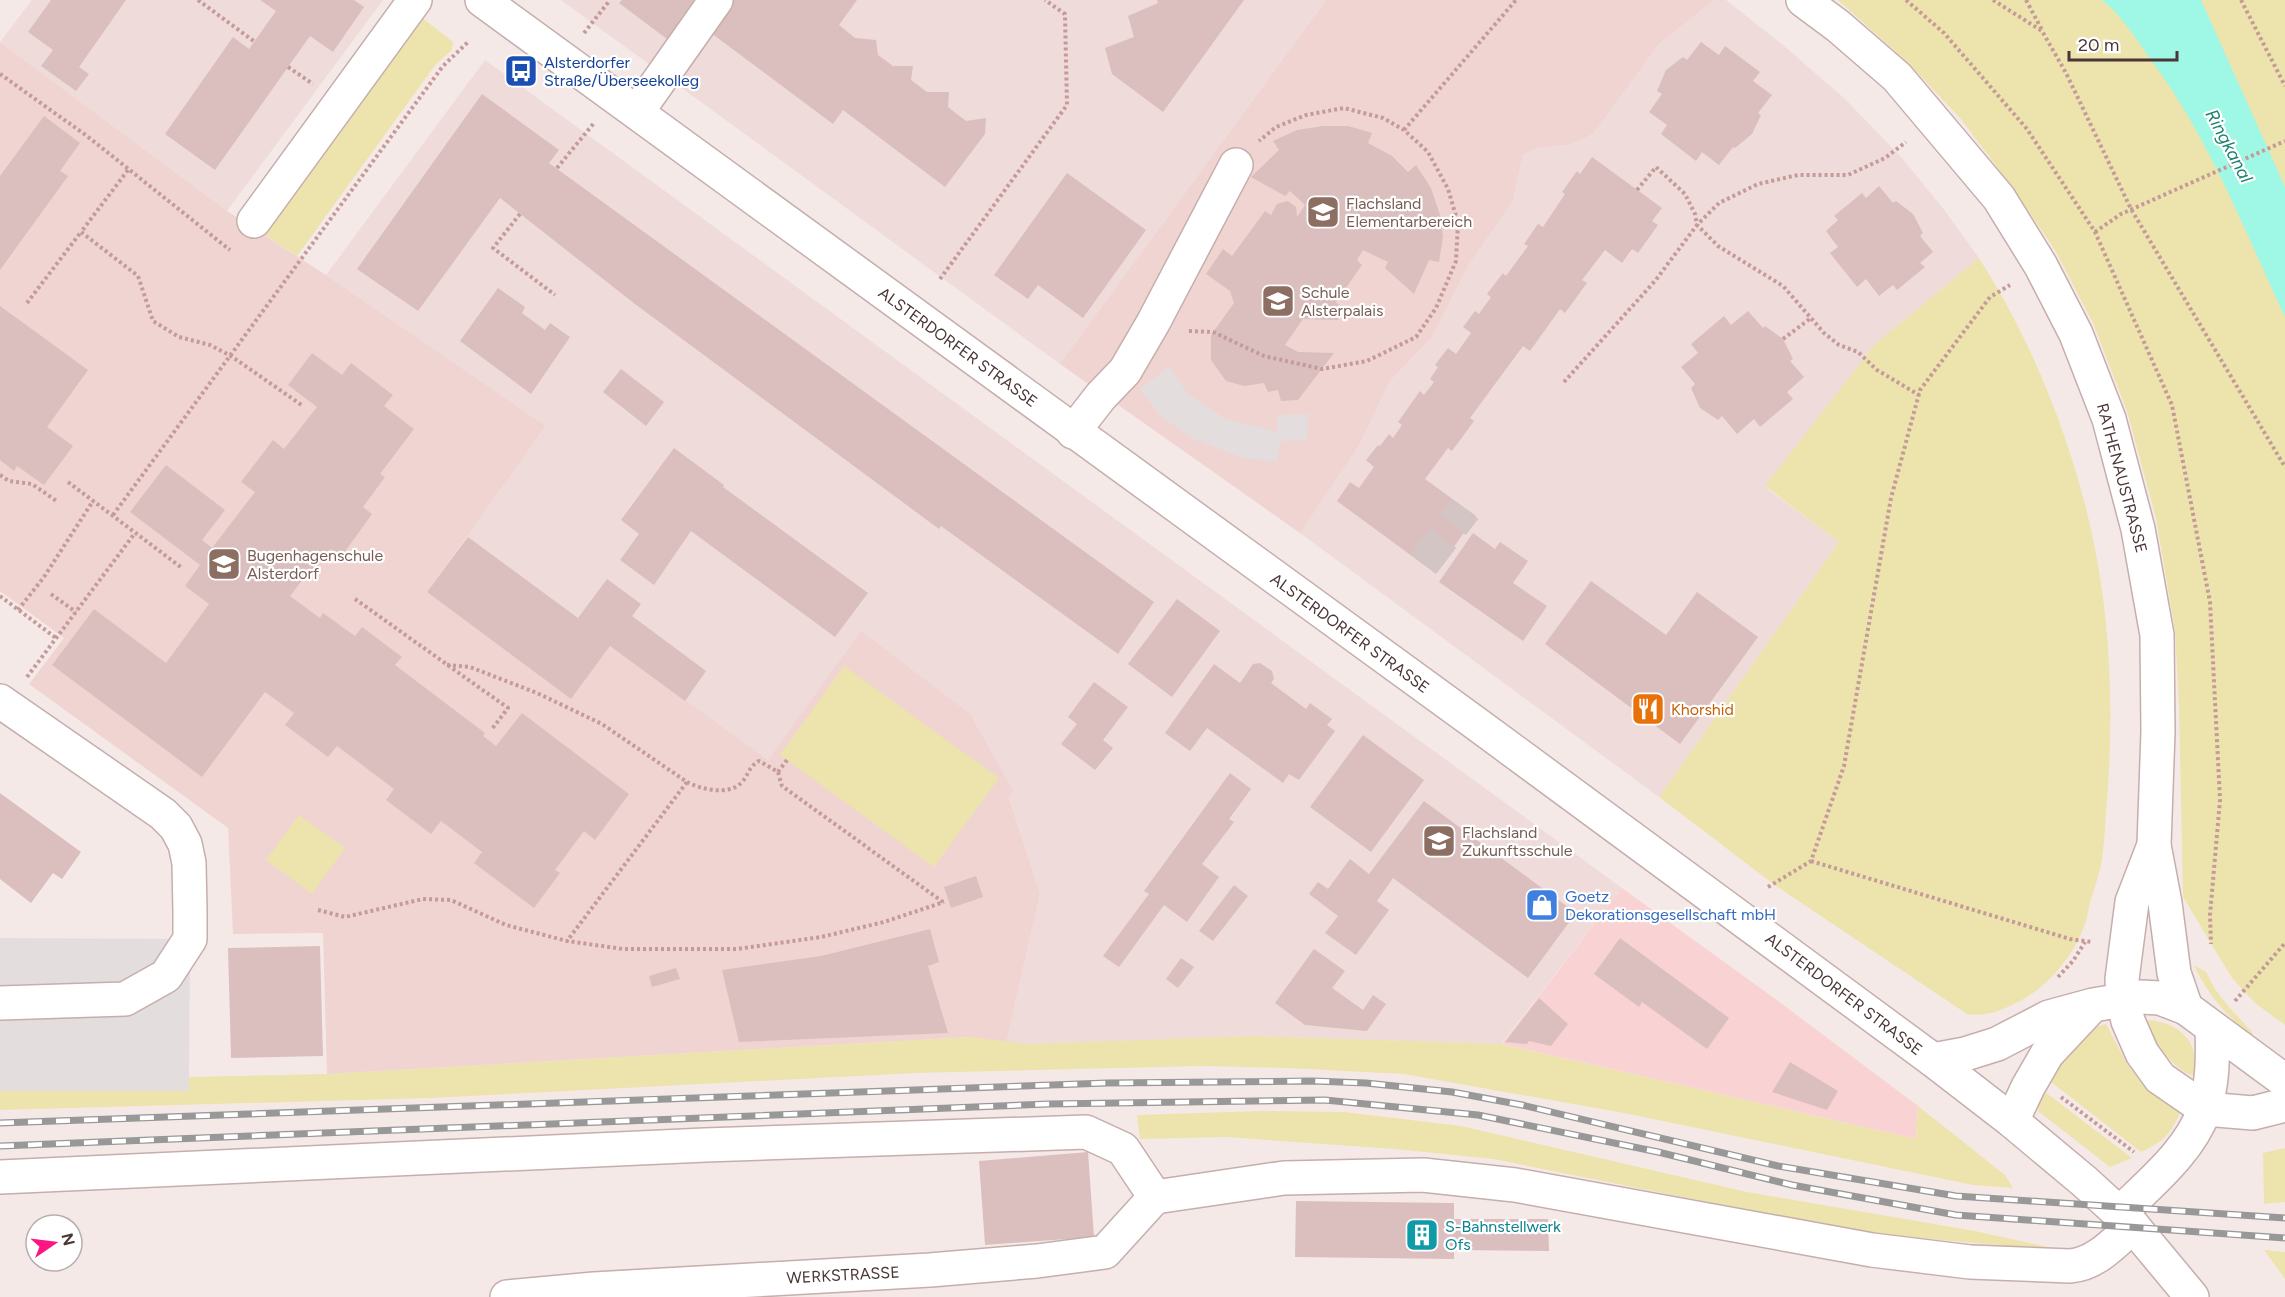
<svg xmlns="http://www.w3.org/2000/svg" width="2285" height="1297" font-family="Figtree,sans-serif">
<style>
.residential{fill:#eedbda}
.commercial{fill:#f9d2d3}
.education{fill:#f0d4d1}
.green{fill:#ede3ad}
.parking{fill:#e3dddd}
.water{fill:#9ff7e5}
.building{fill:#dbbfbf}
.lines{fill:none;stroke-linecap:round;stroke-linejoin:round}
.minor-tunnel{stroke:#d3c5c4;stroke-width:33;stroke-dasharray:33 16;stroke-linecap:butt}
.minor-casing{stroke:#c5aeac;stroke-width:36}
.path{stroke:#c59b99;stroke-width:4;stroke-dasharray:3 3;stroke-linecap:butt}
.minor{stroke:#fff;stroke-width:33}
.rail-casing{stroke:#989898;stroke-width:7}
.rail{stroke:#fff;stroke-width:4.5;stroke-dasharray:14;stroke-linecap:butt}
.labels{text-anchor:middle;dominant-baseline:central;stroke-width:4.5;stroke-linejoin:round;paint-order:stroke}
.transit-label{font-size:16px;fill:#164399;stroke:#fff;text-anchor:start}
.education-label{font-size:16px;fill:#785e54;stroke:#fff;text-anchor:start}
.street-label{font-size:16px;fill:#4a3636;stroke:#fff}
.food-label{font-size:16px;fill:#c56008;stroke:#fff;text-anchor:start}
.shop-label{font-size:16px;fill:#366cbe;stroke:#fff;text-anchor:start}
.culture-label{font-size:16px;fill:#0d838f;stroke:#fff;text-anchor:start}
.water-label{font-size:18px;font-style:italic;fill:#1d836f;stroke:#fff}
</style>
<rect width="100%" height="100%" fill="#f5e9e8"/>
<g class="residential">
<polygon points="32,0 383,0 227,211 0,42"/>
<polygon points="561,0 1326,0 1060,364"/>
<polygon points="1714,0 1726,0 1784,46 1844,98 1902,158 1945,211 1979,258 1875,344 1765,487 1839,542 1659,797 1300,533 1359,446 1390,381 1432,337 1468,266 1513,201 1523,155 1537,148 1569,145 1593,134 1659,44"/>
<polygon points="485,60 1622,888 1501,1044 1251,1036 1027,1044 1006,1043 1040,894 1009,796 1012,791 768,760 610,647 571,699 427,592 546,426 326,275"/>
</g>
<polygon class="commercial" points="1622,888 1774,998 1918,1106 1916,1139 1502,1044"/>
<g class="education">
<polygon points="1326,0 1714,0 1659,44 1593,134 1569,145 1537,148 1523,155 1513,201 1468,266 1432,337 1390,381 1359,446 1300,533 1060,364"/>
<polygon points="0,42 227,211 326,275 546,426 427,592 571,699 610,646 768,760 861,631 970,714 1013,791 1009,797 1040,894 1006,1043 970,1037 327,1074 323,933 233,934 228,828 29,684 64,638 0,591"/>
</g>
<g class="green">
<polygon points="1838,0 2102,0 2147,37 2190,0 2285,0 2285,1025 2255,1003 2232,978 2183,897 2179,706 2175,630 2156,518 2127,411 2093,323 2055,250 2011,186 1961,119 1908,63"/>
<polygon points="421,17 453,42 452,50 436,64 297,256 260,232"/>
<path d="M1979 258C2032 341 2071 438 2092 534 2112 626 2114 720 2106 814 2105 829 2104 844 2102 859 2100 874 2094 888 2090 903 2088 911 2087 921 2083 929 2072 957 2049 985 2022 1000 2003 1010 1988 1017 1967 1014L1776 886 1659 797 1839 542 1765 486 1875 344Z"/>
<polygon points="844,666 999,778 934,867 780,755"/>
<polygon points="299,815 345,848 312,894 266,860"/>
<path d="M2194 965 2206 972 2215 989 2228 1006 2252 1032 2253 1038C2229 1017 2207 995 2194 965Z"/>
<path d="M2148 1020C2179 1022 2201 1043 2194 1075 2183 1077 2157 1047 2151 1037 2149 1033 2148 1027 2146 1022Z"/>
<path d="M2106 1024 2126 1062 2146 1089 2180 1113C2169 1136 2164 1141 2141 1152L2046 1078 2093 1028Z"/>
<polygon points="1251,1036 1501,1044 1916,1139 1918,1106 2005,1175 2013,1188 1973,1185 1624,1113 1404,1074 1287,1068 1202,1066 915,1073 431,1098 0,1110 0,1091 189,1091 189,1077 327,1074 970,1037 1027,1044"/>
<polygon points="2041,1089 2132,1158 2110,1167 2038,1111"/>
<polygon points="1261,1111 1344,1112 1461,1126 1747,1192 1975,1231 2066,1251 1862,1233 1493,1159 1394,1149 1226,1137 1140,1139 1137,1115"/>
<polygon points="2285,1148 2285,1202 2264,1204 2263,1153"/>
<polygon points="2264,1250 2285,1252 2285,1279"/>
</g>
<g class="parking">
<polygon points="1169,366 1188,394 1225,419 1277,432 1278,415 1308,414 1307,440 1280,441 1277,462 1243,458 1194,439 1160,416 1140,389"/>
<polygon points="0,938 190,939 189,1091 0,1091"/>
</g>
<path class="water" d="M2102 0H2201L2285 187V317C2242 225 2208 135 2146 53 2133 34 2120 14 2102 0Z"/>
<g class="building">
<polygon points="51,0 126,0 79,67 89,74 76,91 41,66 53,50 28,32"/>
<polygon points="260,0 354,0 364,7 333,52 310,36 215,170 165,134 233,37 249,49 276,11"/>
<polygon points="622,0 703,0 671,42 619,3"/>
<polygon points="729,0 857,0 839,25 855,38 876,40 878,55 893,66 913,66 911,80 927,92 949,92 948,107 966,121 986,118 985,134 945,187 843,110 833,124 707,30"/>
<polygon points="1157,0 1244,0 1163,112 1112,74 1105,48 1134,37 1128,16 1158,3"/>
<polygon points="1701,42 1719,55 1725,46 1760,72 1753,81 1772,95 1758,113 1761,115 1752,134 1735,148 1733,147 1719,165 1702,152 1696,161 1661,134 1667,125 1649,112 1662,94 1657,91 1666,70 1683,57 1687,60"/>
<polygon points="482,94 559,150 549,163 1154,602 1118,654 941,526 939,529 635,304 500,198 418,311 357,269"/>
<polygon points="44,116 80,143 60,171 68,176 0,270 0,176"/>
<polygon points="1323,126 1348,126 1372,133 1368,143 1392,156 1408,172 1416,165 1431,188 1440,215 1443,236 1439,262 1429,260 1414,294 1385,268 1388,262 1363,250 1357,260 1362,265 1336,302 1344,311 1338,320 1303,319 1285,345 1298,352 1334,353 1298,400 1281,401 1278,390 1268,392 1264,383 1244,386 1226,381 1211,360 1211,335 1234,303 1230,291 1206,274 1223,249 1232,256 1265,211 1271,215 1277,204 1288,201 1296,207 1297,217 1305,205 1290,191 1285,196 1251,177 1279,150 1273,141 1297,130"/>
<polygon points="1592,157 1662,208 1652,221 1658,225 1638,253 1632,249 1622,263 1605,250 1582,280 1587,283 1565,313 1560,309 1530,351 1523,346 1470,418 1474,421 1452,451 1448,448 1425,479 1476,516 1435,573 1337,501 1350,482 1359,488 1374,467 1366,460 1378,445 1380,446 1389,434 1393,438 1402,425 1398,422 1420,391 1424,395 1434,382 1430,379 1438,367 1435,365 1448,348 1456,354 1471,333 1463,327 1475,311 1479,314 1491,297 1487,294 1503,273 1506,276 1528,246 1524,244 1538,224 1543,227 1565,194 1562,192 1577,171 1580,174"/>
<polygon points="1067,173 1146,230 1083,318 1038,285 1028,299 994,275"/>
<polygon points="1879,186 1893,203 1896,201 1913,214 1923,233 1920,236 1933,252 1920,263 1925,267 1897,290 1893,285 1879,296 1866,279 1857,287 1830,253 1838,247 1826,231 1838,220 1834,216 1862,193 1866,198"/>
<polygon points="498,288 525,307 522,313 545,330 550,323 570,337 531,394 460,341"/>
<polygon points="0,306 88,370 47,427 73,446 44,485 17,466 14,471 0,460"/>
<polygon points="1748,311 1763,328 1765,326 1783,339 1793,359 1790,361 1804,377 1787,392 1793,399 1760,427 1754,419 1737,434 1722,416 1718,420 1700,408 1691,388 1695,384 1681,367 1698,353 1691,344 1724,316 1731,325"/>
<polygon points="312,353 342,375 351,363 393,395 384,406 414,429 380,474 385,477 363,507 372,514 341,557 331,549 308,580 304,578 290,596 320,618 323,613 355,636 362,627 402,657 395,665 485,733 483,736 496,746 522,713 629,794 595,840 584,831 555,870 560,873 534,908 474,863 482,852 441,821 431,834 386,800 394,789 337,746 328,757 285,725 294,713 265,692 202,777 52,665 94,609 166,663 209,604 185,586 200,565 130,512 166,465 225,510 202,540 212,548 255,492 241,482 273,440 284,449 317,407 288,385"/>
<polygon points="621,369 664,402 646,426 603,392"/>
<polygon points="674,448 724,485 723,487 868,593 835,637 691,531 654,585 620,560 639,534 621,520"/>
<polygon points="1473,533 1495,549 1500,542 1528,561 1513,583 1547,606 1523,641 1439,582"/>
<polygon points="468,537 578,618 607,579 641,604 632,616 706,671 685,701 610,646 571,699 427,592"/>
<polygon points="1591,581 1666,635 1697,592 1758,637 1680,744 1545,644"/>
<polygon points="1177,599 1220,631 1172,697 1128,664"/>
<polygon points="1260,663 1272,671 1274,679 1271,683 1306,709 1310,703 1332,719 1327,725 1335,731 1299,780 1289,774 1283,783 1207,728 1190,751 1165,733 1214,664 1240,683 1253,664"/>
<polygon points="1094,682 1128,707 1103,740 1113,748 1095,770 1061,744 1077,724 1068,717"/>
<polygon points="1363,735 1424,780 1371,852 1310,807"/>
<polygon points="1230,773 1251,789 1229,819 1234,822 1202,864 1219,877 1187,922 1164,905 1119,967 1103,956 1149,894 1144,891"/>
<polygon points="0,793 81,852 62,879 53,873 31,903 0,879"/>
<polygon points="1424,801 1576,913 1528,978 1393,878 1377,901 1389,910 1356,955 1325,933 1338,916 1309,894 1318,882 1328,889 1350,859 1369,874"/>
<polygon points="976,876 983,897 951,908 944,887"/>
<polygon points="1234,885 1248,896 1213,941 1199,931"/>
<polygon points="930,929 939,962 928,966 948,1033 739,1042 722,970 821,956"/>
<polygon points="1620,938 1729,1018 1707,1049 1642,1002 1639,1007 1594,974"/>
<polygon points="320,946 323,1056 231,1058 228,948"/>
<polygon points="1314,949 1345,971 1332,988 1363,1010 1373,995 1386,1004 1367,1031 1305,1025 1275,1003"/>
<polygon points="1181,958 1194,967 1178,988 1166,979"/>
<polygon points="676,968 680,979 652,987 649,976"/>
<polygon points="1539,998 1568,1024 1551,1046 1529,1041 1527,1044 1505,1042"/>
<polygon points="1790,1062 1838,1091 1827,1110 1772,1092"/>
<polygon points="1088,1152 1094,1237 985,1245 979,1161"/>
<polygon points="1296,1201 1454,1203 1454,1219 1548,1219 1549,1251 1454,1250 1454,1259 1295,1257"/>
</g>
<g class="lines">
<polyline class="minor-tunnel" points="1423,564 1465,509"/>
<defs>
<g id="minor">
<polyline points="482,0 1474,722 1933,1060 2012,1121 2085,1182 2133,1226 2192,1297"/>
<polyline points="1803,0 1838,26 1897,77 1999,198 2041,266 2076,334 2109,419 2138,529 2157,635 2158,732 2154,845 2165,903 2174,973 2186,1008"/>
<polyline points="637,112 716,0"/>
<polyline points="254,221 415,0"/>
<polyline points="1073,432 1101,396 1125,371 1153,323 1236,165"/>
<polyline points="0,701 163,814 176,827 185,844 189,863 190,911 190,939 166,976 125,999 0,1003"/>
<polyline points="2154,845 2132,902 2122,979 2123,999 2128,1021 2142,1053 2160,1078 2205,1109 2253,1113 2285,1105"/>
<polyline points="1933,1060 1965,1054 1997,1044 2049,1017 2093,1005 2141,997 2160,998 2186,1008 2285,1081"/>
<polyline points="2012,1121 2028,1087 2047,1054 2092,1006"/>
<path d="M0 1177 705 1145 1086 1132 1123 1149 1155 1197 1284 1178 1423 1175 1515 1185 1872 1250 1970 1262 2070 1266C2096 1264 2114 1243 2133 1226"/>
<path d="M2120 1213C2150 1183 2189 1152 2204 1111 2213 1085 2213 1055 2212 1028"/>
<polyline points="507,1297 594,1289 930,1270 1037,1261 1105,1252 1155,1197"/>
</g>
</defs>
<use href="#minor" class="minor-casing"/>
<g class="path">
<polyline points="198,0 255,42"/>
<polyline points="1906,0 1944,33 2027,129 2095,232 2172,405 2210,602 2220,800 2210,915 2211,944"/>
<polyline points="1993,0 2042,31 2066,73 2131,209 2285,467"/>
<polyline points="2026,0 2042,30"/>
<polyline points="2241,0 2285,86"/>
<polyline points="584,33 610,0"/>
<polyline points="288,67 313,84"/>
<polyline points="0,74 87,136 230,250"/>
<polyline points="1404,130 1516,0"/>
<polyline points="557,168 594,123"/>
<polyline points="128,170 81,232 138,276 153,321 179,337 210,345 231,356 303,406"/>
<polyline points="1637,190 1656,167 1685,194 1695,214 1697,225 1718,246 1783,286 1824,333 1839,345 1858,352 1877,370 1919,395"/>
<polyline points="520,214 493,248 555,295"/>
<polyline points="2095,232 2121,214 2285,141"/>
<polyline points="940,279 1067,105 1065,14 1045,0"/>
<polyline points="27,303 81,232"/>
<polyline points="1189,331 1213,332 1264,356 1322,369 1367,361 1416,337 1436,308 1456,261 1458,223 1448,189 1428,152 1404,130 1383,118 1344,108 1306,115 1276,127 1259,141"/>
<polyline points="1783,339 1811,318"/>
<polyline points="1564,382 1655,281 1697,225 1719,203 1758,184 1798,175 1848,175 1885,158 1906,142"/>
<polyline points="0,475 9,481 32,484 58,502"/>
<polyline points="68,482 182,568"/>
<polyline points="113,515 443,66 468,42"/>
<polyline points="51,594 76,612"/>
<polyline points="0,596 56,638"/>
<polyline points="355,599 508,708 492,729"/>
<polyline points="18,610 44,577 93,501"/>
<polyline points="447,665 470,667 537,693 602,724 687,782 567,941"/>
<polyline points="27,677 135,533"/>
<polyline points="778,772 787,760"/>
<path d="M687 782C700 789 728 796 741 783 749 775 748 767 759 761L778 772 782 786 943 902"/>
<polyline points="1811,861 2070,939 2092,942"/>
<polyline points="1768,887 1811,861 1844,766 1891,498 1920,390 1990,297 2010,285"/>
<polyline points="318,910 345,917 423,899 451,900 506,925 567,941 623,949 737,949 821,937 884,922 944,902"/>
<polyline points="2058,977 2073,961 2085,942"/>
<polyline points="2235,1001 2285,943"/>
<polyline points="2061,1097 2134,1152"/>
</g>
<use href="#minor" class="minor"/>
<defs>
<g id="rail">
<polyline points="0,1123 1107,1083 1313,1081 1366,1083 1452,1092 1522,1105 1778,1166 1956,1196 2285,1218"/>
<polyline points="0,1146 1048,1104 1325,1100 1478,1115 1658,1152 1792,1185 1956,1215 2285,1238"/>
</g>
</defs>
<use href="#rail" class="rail-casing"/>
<use href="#rail" class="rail"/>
</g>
<defs>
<symbol id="bus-square" viewBox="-11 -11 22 22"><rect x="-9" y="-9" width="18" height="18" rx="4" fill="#1a4fb4" stroke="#fff"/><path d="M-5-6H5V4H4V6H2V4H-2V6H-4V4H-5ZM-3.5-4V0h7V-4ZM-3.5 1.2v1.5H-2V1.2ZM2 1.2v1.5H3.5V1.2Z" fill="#fff"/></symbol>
<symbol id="school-square" viewBox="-11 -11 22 22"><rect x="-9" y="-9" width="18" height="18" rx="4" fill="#8d6e63" stroke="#fff"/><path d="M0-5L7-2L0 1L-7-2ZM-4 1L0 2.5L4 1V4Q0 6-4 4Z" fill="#fff"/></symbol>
<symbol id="restaurant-square" viewBox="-11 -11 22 22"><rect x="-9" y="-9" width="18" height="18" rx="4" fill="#e8710a" stroke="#fff"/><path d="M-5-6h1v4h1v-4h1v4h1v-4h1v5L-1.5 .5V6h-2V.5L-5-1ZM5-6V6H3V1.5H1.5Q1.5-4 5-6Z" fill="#fff"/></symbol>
<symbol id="shop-square" viewBox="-11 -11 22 22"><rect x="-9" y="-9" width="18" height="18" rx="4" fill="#3f7fe0" stroke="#fff"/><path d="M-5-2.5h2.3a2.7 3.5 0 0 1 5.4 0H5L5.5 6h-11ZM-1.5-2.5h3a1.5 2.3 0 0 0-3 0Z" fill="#fff"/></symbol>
<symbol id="building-square" viewBox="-11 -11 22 22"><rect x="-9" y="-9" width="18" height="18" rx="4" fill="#0f9aa8" stroke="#fff"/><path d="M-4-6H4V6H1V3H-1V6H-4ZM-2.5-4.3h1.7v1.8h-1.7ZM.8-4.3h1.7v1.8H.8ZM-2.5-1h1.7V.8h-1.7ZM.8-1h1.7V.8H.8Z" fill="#fff"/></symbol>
</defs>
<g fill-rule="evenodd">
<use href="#bus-square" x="502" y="52" width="38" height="38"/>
<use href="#school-square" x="1304" y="193" width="38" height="38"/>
<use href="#school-square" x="1259" y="282" width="38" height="38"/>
<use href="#school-square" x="205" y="545" width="38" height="38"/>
<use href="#restaurant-square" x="1629" y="690" width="38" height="38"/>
<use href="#school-square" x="1420" y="822" width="38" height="38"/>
<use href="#shop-square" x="1523" y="886" width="38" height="38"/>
<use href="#building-square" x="1403" y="1216" width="38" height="38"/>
</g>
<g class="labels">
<g class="transit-label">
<text x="544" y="62">Alsterdorfer<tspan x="544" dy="18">Straße/Überseekolleg</tspan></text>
</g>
<g class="education-label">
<text x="1346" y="203">Flachsland<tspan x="1346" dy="18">Elementarbereich</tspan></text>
<text x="1301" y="292">Schule<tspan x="1301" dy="18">Alsterpalais</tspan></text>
<text x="247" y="555">Bugenhagenschule<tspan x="247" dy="18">Alsterdorf</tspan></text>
<text x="1462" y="832">Flachsland<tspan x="1462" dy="18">Zukunftsschule</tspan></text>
</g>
<g class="street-label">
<text transform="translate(958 347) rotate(36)">ALSTERDORFER STRASSE</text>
<text transform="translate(2122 478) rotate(75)">RATHENAUSTRASSE</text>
<text transform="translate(1350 633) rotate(36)">ALSTERDORFER STRASSE</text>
<text transform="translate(1844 994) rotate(37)">ALSTERDORFER STRASSE</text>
<text transform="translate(843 1275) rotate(-3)">WERKSTRASSE</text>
</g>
<g class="food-label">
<text x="1671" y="709">Khorshid</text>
</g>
<g class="shop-label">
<text x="1565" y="896">Goetz<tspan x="1565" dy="18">Dekorationsgesellschaft mbH</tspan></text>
</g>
<g class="culture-label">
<text x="1445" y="1226">S-Bahnstellwerk<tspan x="1445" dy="18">Ofs</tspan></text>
</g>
<g class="water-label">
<text transform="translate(2229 146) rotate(62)">Ringkanal</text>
</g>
</g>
<g transform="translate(54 1243) rotate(76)"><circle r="28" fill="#ffffff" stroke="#b7afaf" stroke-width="1.5"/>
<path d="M0-4.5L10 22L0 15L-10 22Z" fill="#ff1582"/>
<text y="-9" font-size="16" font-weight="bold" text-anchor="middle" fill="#4a3636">N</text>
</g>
<path d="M2069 51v9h108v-9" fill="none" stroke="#4a3636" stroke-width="3"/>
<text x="2078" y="51" font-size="18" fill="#4a3636" stroke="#ffffff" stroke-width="4.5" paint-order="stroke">20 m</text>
</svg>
